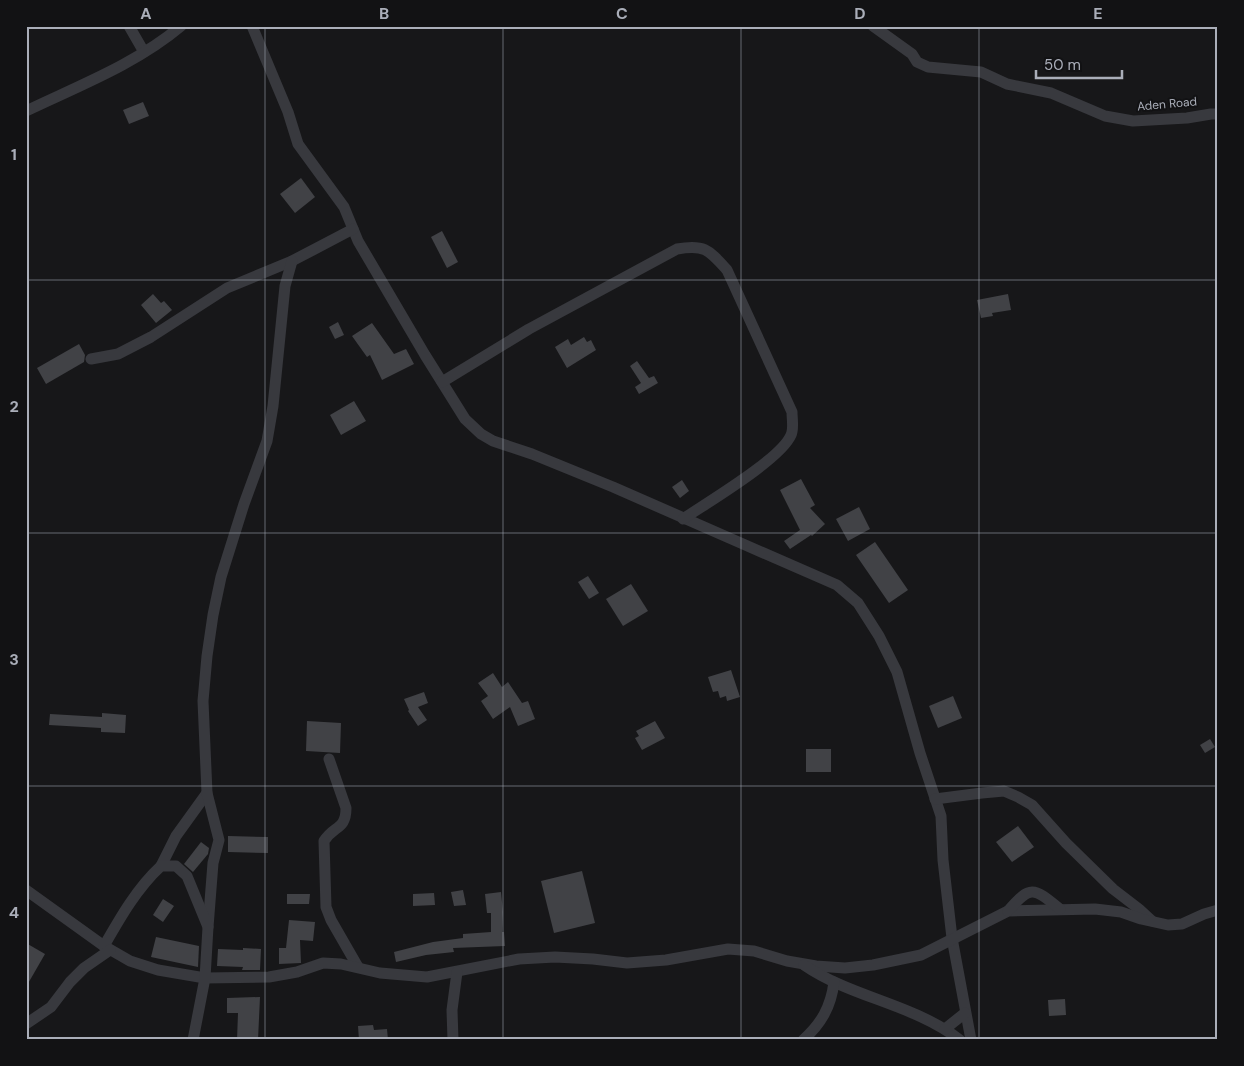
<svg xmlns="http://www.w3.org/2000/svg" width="1244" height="1066" font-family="'DM Sans',sans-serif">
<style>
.building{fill:#414246}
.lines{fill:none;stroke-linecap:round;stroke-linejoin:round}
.minor{stroke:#38393e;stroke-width:11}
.grid{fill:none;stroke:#aaaeb9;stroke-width:1;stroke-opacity:0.55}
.labels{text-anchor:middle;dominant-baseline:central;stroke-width:4;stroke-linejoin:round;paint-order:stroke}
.street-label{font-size:12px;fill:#aaaeb9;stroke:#121214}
.neatline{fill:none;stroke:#aaaeb9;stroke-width:2}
.grid-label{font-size:16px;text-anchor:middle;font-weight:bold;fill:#aaaeb9}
</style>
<rect width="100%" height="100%" fill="#171719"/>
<g class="building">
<polygon points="143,102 149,116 129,124 123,110"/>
<polygon points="301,178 315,197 295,213 280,194"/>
<polygon points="442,231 458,262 447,268 431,237"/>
<polygon points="153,294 161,303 164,301 172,310 156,323 141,305"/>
<polygon points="1008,294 1011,310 992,313 993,316 981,318 977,300"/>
<polygon points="338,322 344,335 335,339 329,327"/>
<polygon points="372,323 394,354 406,349 414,364 382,380 370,355 367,357 352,336"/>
<polygon points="584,337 587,342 591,340 596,350 567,368 555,347 568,339 571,345"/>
<polygon points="79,344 85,355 84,362 46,384 37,368"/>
<polygon points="637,361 649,378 654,376 658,383 639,394 635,387 641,383 630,366"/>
<polygon points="354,401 366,421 341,435 330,415"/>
<polygon points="801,479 815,505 810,508 825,524 812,536 811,535 790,549 784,541 800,530 780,490"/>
<polygon points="682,480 689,491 680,498 672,487"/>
<polygon points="859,507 870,529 848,541 836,519"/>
<polygon points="875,542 908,590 889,603 856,555"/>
<polygon points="588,576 599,593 589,599 578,582"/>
<polygon points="631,584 648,611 623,626 606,599"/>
<polygon points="731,670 740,697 727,701 726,696 720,698 718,691 713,692 708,677"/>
<polygon points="493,673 502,687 508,682 522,703 528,701 535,719 518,726 510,707 493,719 481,701 488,696 478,683"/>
<polygon points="424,692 428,703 418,707 427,720 418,726 408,711 409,710 404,699"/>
<polygon points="953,696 962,718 938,728 929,706"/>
<polygon points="102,713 126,715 125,733 101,732 101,728 49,725 50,714 102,717"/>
<polygon points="307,721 341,723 340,753 306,751"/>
<polygon points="655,721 665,738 642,750 635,738 639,736 636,731"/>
<polygon points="1210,739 1215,747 1205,753 1200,745"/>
<rect x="806" y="749" width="25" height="23"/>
<polygon points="1018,826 1034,847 1012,862 996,842"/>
<polygon points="228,836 268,837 268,853 228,852"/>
<polygon points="201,842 209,848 208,854 193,872 184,864"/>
<polygon points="582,871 595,923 554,933 541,881"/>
<polygon points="463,890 466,905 454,906 451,892"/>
<polygon points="501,892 503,912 502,932 504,932 505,946 453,948 454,952 426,955 396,962 394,952 433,942 463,938 463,934 491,932 491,913 487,913 485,894"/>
<polygon points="434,893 435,905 413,906 413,894"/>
<polygon points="287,894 310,894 309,904 287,904"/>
<polygon points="163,899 174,906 163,922 153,915"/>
<polygon points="289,920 315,922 313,941 300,940 301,963 279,964 279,948 286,948"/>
<polygon points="156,937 199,946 198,967 151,957"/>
<polygon points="26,943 45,954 26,987"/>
<polygon points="243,948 261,949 260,970 242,970 243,967 217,966 218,949 243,950"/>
<polygon points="260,997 258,1040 237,1040 238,1013 227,1013 227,998"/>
<polygon points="1065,999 1066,1015 1049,1016 1048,1000"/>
<polygon points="373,1025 374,1030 387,1029 388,1040 359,1040 358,1026"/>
</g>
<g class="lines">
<g class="minor">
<polyline points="129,26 144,52"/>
<polyline points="252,26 288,112 298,144 344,207 358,241 425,355 465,419 481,434 493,441 532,454 613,487 743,544 837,585 858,603 879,636 897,672 920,753 941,816 943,860 952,938 971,1040"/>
<polyline points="873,26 912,54 917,62 928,67 981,72 1007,84 1051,93 1105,116 1133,121 1187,118 1211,114 1218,114"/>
<path d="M26 111C78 86 136 64 181 26"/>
<polyline points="91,359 118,354 151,337 227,288 292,261 353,229"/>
<path d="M442 382 529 329 677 249C705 244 709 250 727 270L792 412C792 419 794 429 791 435 781 459 708 502 683 519"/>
<path d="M329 759 346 808C346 830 334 825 324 841L326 907 331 920 358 967"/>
<polyline points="935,799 982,793 1004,791 1018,797 1032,805 1066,843 1113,889 1139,909 1152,921"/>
<polyline points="161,866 176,836 207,793"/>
<polyline points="26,890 104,946 130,961 158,970 205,978 269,977 297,972 323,963 341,964 380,973 427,977 519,959 555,957 593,959 627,963 666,960 728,949 754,951 787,961 816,966 845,968 873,965 921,955 1008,911 1095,909 1121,912 1141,919 1168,925 1182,924 1204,914 1218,910"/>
<path d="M1008 911C1031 884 1034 888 1060 909"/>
<polyline points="208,927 213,863 219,840 207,793 203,701 207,656 213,615 221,577 244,504 267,441 273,406 285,286 292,261"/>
<path d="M104 946C120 918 137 888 161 866H176L187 876 208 927 205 978 193 1040"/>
<path d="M804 965C852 998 914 1004 960 1040"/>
<polyline points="26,1024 51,1007 70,982 84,968 110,950"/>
<polyline points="945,1029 965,1013"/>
<polyline points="453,1040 452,1010 457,972"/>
<path d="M803 1040C821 1024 831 1007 834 982"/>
</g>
</g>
<path class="grid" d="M265 26V1040M503 26V1040M741 26V1040M979 26V1040M26 280H1218M26 533H1218M26 786H1218"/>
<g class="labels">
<g class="street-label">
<text transform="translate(1167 104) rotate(-5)">Aden Road</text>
</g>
</g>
<rect width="1244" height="1066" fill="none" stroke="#121214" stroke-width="55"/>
<path d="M1036 70v8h86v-8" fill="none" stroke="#aaaeb9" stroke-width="2.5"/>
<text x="1044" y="70" font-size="15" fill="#aaaeb9" stroke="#121214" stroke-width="4" paint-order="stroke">50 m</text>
<rect x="28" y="28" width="1188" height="1010" class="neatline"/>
<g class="grid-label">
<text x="146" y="19">A</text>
<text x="384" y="19">B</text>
<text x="622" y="19">C</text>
<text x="860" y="19">D</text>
<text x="1098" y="19">E</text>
<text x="14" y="160">1</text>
<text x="14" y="412">2</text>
<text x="14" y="665">3</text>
<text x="14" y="918">4</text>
</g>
</svg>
